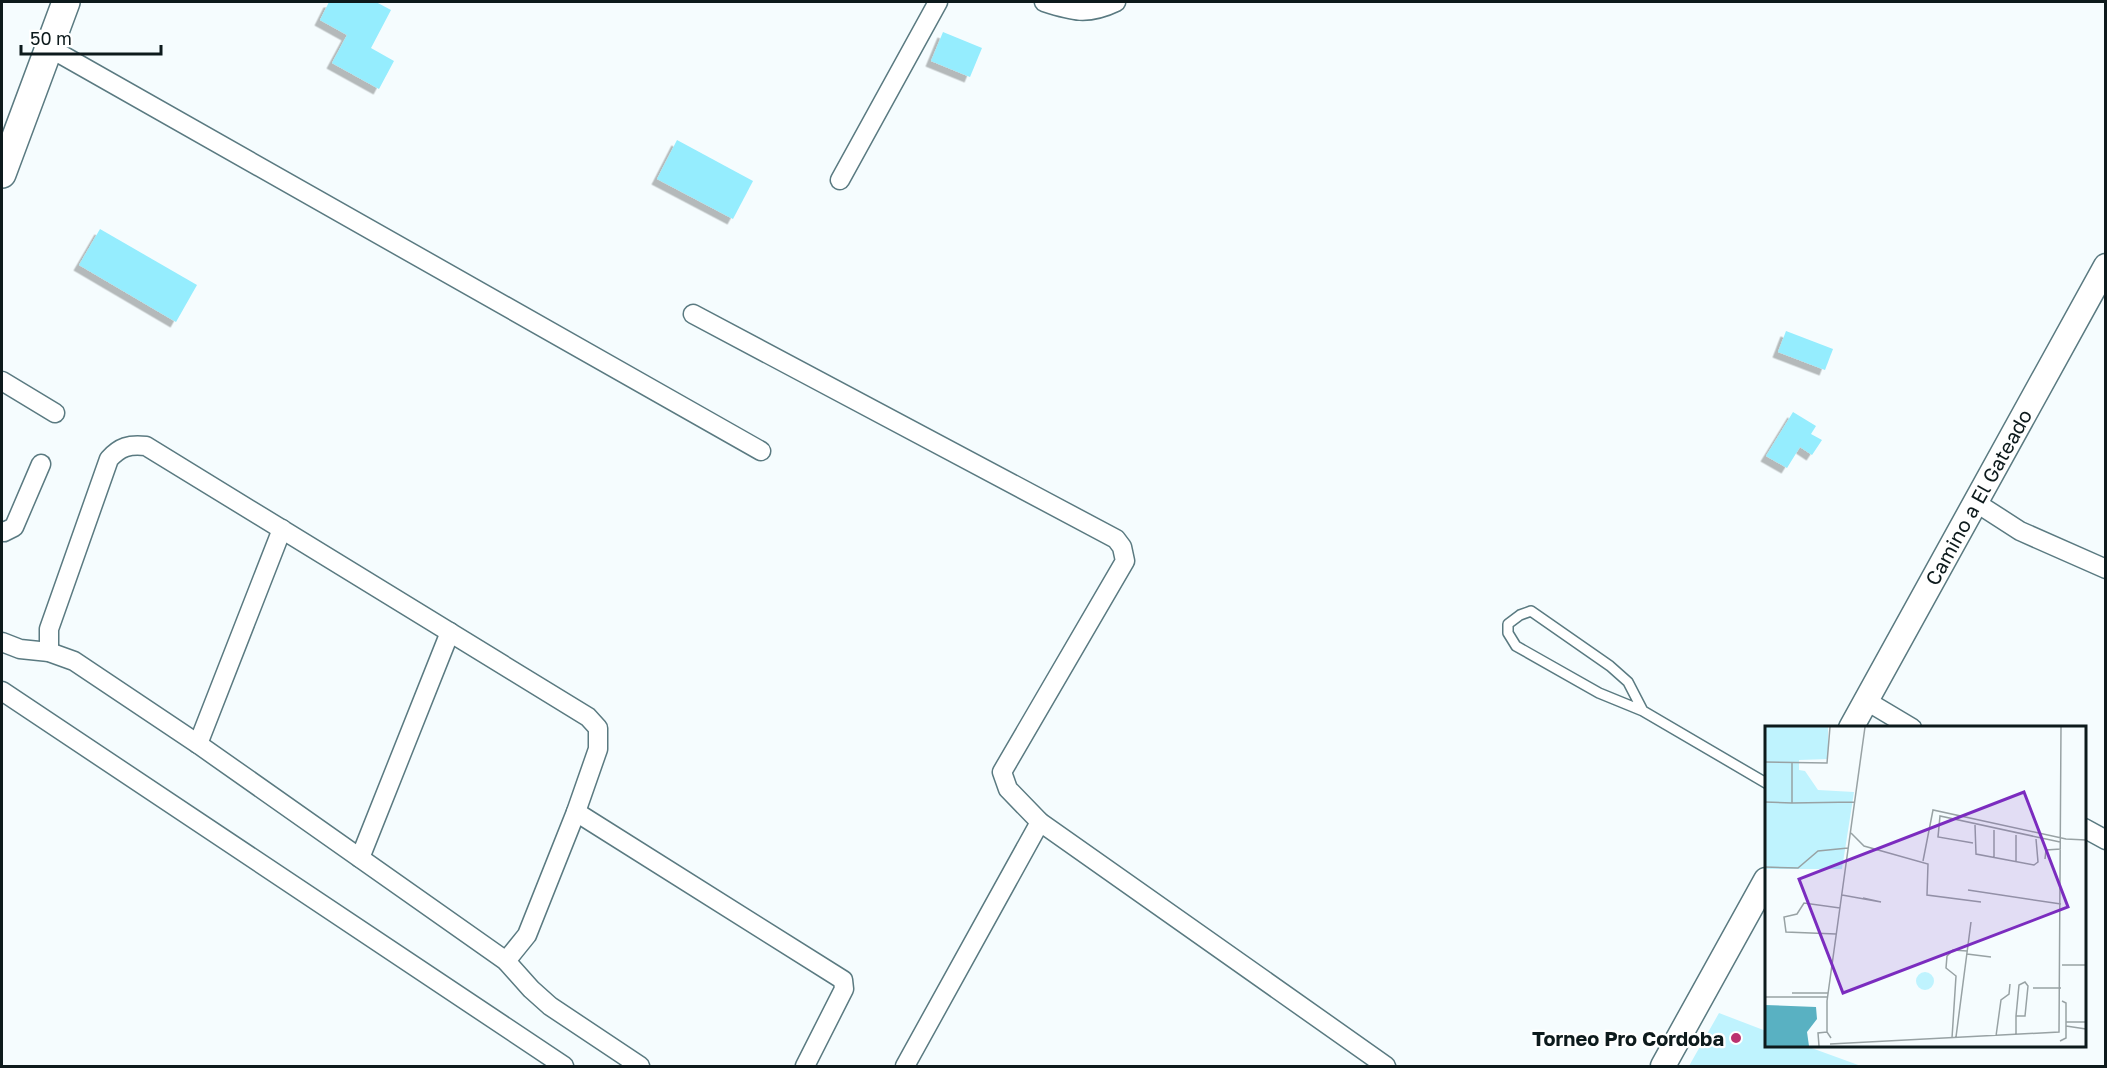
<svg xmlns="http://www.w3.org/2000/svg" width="2107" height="1068" font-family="'Golos Text',sans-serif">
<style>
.green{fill:#bff3fe}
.building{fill:#95edfe;filter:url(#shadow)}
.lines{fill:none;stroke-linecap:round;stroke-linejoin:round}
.service-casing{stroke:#5a7a81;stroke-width:12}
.minor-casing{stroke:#5a7a81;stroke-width:21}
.tertiary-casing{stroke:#5a7a81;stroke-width:27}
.secondary-casing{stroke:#5a7a81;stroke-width:30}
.service{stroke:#fff;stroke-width:9}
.minor{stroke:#fff;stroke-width:18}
.tertiary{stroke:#fff;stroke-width:24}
.secondary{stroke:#fff;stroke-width:27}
.poi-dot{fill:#bb326f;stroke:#fff;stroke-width:2}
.labels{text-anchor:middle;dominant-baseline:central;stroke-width:4.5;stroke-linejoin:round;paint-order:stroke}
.street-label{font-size:20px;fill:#0d1a1c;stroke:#fff}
.poi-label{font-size:20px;font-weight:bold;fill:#0d1a1c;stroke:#fff;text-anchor:end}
.inset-road{fill:none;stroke:#98a2a4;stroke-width:1.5}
.view{fill:#7b2cbf;fill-opacity:0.15;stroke:#7b2cbf;stroke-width:3}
.inset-edge{fill:none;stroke:#0d1a1c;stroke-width:3}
</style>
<defs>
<filter id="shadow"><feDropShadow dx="-5.5" dy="5.5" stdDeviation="0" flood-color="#0004"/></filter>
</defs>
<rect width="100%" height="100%" fill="#f5fcfe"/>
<polygon class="green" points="1719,1013 1766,1031 1766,1046 1806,1046 1861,1066 1689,1066"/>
<g class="building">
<polygon points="329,2 376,2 391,10 371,48 394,61 379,89 332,63 347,35 320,20"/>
<polygon points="943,32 982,48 970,77 931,61"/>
<polygon points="677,140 753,181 733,219 657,179"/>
<polygon points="100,229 197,285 176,322 79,265"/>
<polygon points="1786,331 1833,349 1825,370 1778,352"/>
<polygon points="1793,412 1816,426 1811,434 1822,440 1812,455 1800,447 1787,468 1766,456"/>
</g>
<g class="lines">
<defs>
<polyline id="service" points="1643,711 1628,682 1610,666 1531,611 1520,615 1508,624 1508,633 1516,646 1599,693 1643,711 1766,783"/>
<g id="minor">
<path d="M1044 2C1072 11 1087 16 1116 2"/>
<polyline points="48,47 761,451"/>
<polyline points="840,180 938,2"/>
<polyline points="693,314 1116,539 1122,547 1125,561 1002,772 1008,789 1040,822 1386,1066"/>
<polyline points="2,381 55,413"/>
<polyline points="1975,502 2020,531 2106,569"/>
<polyline points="2,531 4,532 14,527 41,464"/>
<polyline points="2,642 20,649 49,652 74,661 198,744 506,961 531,989 550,1006 640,1066"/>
<path d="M49 652V629L109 459C120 447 129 444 146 446L588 717 598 728V749L576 812 527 935 506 961"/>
<polyline points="2,691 564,1066"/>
<polyline points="1865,700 1912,728"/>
<polyline points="198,744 282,529"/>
<polyline points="576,812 843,980 844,989 805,1066"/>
<polyline points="2084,828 2106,840"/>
<polyline points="360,858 450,632"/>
<polyline points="905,1066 1040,822"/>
</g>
<g id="tertiary">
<polyline points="1851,728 2106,266"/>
<polyline points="1663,1066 1766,880"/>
</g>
<polyline id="secondary" points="2,174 66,2"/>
</defs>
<use href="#service" class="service-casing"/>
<use href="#minor" class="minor-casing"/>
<use href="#tertiary" class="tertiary-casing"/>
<use href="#secondary" class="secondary-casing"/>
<use href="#service" class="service"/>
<use href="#minor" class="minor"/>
<use href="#tertiary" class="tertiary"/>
<use href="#secondary" class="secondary"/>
</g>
<circle class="poi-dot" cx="1736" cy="1038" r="6"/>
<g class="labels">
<g class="street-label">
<text transform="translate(1978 497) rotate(-61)">Camino a El Gateado</text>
</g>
<g class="poi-label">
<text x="1724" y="1038">Torneo Pro Cordoba</text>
</g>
</g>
<g transform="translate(1765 726)">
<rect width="321" height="321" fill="#f5fcfe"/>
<path d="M0 1H63V33L34 34V44L40 45 53 64 89 66 77 143H0ZM151 255a9 9 0 1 1 18 0a9 9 0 1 1-18 0Z" fill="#bff3fe"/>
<path d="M0 279 51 281 52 293 42 306 44 320H0Z" fill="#59b1c2"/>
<path class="inset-road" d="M0 36 62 37 65 1M27 36V77L90 76M0 76 27 77M210 99 211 128 269 139 273 136 271 113M86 107 99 120 163 138 162 169 216 176M208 117 173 111 175 90 295 116M229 132V104M280 133 281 124 296 123M158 135 168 84 301 113 321 114M251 135V109M0 141 33 142 53 125 83 122M203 164 296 178M77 169 116 176 98 172M71 208 21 206 19 191 32 188 39 177 75 182M202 228 226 231M297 239H321M268 262H296M27 267H63M0 271H62M251 290H260L263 260 260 256 254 259 251 290V309M301 296H321M301 300 321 303M62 306V275L100 1M231 310 236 274 244 268 245 258M191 311 206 196M187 312 191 250 181 242 182 230 188 224 202 225M295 315 301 312V277L297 275M65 318 294 306 296 1M54 320 53 307 62 306 66 312"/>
<path class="view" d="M259 66 303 181 78 267 34 153Z"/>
<rect width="321" height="321" class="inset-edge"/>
</g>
<rect width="2107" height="1068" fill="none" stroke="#0d1a1c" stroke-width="6"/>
<path d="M21 45v9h140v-9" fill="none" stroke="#0d1a1c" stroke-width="3"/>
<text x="30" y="45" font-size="18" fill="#0d1a1c" stroke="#ffffff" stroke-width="4.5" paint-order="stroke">50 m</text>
</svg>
